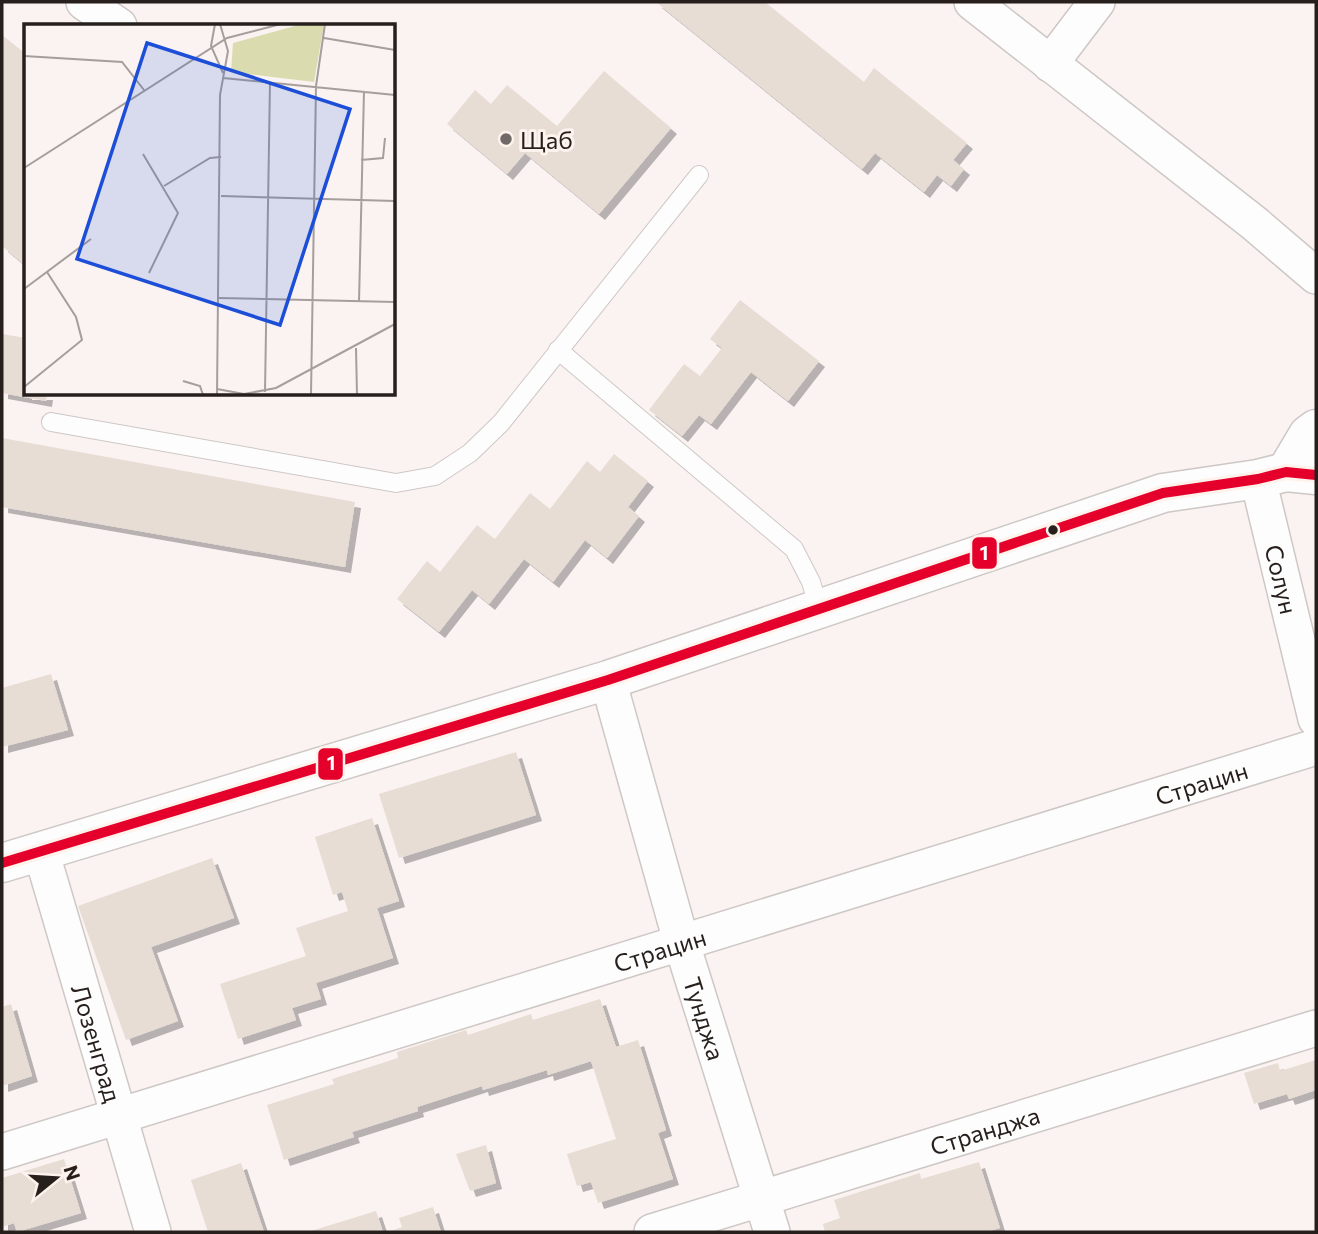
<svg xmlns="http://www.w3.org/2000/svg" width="1318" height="1234" font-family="Commissioner,sans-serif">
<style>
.building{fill:#e7ddd5;filter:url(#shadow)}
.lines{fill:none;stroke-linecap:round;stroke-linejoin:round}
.lane-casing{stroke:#cec8c5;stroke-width:20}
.street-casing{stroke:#cec8c5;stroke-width:38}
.secondary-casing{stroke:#cec8c5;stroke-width:41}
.lane{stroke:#fefdfd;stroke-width:18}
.street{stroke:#fefdfd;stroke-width:35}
.secondary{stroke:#fefdfd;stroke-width:38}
.bus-1-casing{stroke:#fef2ed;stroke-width:16}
.bus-1{stroke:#e4002b;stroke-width:10}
.poi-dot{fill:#706967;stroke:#fef2ed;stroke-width:2.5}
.bus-dot{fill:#261f1c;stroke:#fef2ed;stroke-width:2.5}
.labels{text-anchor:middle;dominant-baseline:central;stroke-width:6;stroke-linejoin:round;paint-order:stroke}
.poi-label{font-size:24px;fill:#261f1c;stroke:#fef2ed;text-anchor:start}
.street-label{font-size:24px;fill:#261f1c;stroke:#fef2ed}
.inset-road{fill:none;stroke:#a59e9c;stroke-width:2}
.view{fill:#1d4ed8;fill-opacity:0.15;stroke:#1d4ed8;stroke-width:3.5}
.inset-edge{fill:none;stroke:#261f1c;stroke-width:3.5}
.line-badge{stroke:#fef2ed;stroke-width:2.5}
.badge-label{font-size:19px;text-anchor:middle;font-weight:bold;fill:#fff}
</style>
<defs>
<filter id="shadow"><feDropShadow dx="6" dy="6" stdDeviation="0" flood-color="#0004"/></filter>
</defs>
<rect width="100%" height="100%" fill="#faf3f1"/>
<g class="building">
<polygon points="656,2 765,2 864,82 874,68 967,143 953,160 964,169 951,186 937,175 924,192 875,153 862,169"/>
<polygon points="2,35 26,54 26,266 2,246"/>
<polygon points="604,71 671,128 599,214 525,153 507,174 447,124 475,90 491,104 507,85 557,126"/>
<polygon points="740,300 819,361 788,401 751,372 711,424 699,415 682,436 649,410 684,364 700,376 722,348 710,339"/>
<polygon points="2,334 26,338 26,394 47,394 46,401 2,393"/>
<polygon points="2,438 355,502 345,567 2,507"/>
<polygon points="614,454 648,481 628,507 639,516 607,558 585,540 553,582 524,559 489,604 472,590 439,632 397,599 427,561 440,572 477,525 495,539 530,493 550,509 587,461 600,472"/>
<polygon points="51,674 68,730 2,747 2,688"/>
<polygon points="516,752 536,815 399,858 379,794"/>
<polygon points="372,818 399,901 377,908 393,958 316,983 321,999 292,1008 296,1020 238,1039 220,984 306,956 296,928 348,911 342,892 333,895 315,837"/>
<polygon points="212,858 234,918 151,947 178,1021 126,1040 78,906"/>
<polygon points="600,999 616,1047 638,1040 666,1130 658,1133 673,1179 598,1203 591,1182 577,1186 567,1154 616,1139 591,1061 548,1075 547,1070 483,1090 482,1086 417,1107 418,1111 352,1132 354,1137 284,1160 267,1105 334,1084 332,1079 398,1058 397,1052 466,1030 468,1035 531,1014 533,1020"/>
<polygon points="11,1004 32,1076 2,1086 2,1007"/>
<polygon points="1316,1060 1316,1090 1289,1099 1287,1094 1254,1104 1244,1073 1278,1063 1280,1071"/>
<polygon points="486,1145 496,1183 470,1191 456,1154"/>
<polygon points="64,1159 81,1213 17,1232 14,1223 2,1227 2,1178"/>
<polygon points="979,1162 1000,1228 986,1232 825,1232 823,1224 840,1218 834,1200 920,1173 921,1179"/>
<polygon points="241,1163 264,1232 208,1232 191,1180"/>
<polygon points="433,1207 441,1232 388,1232 402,1227 399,1218"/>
<polygon points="376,1211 383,1232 308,1232"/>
</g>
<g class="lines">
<defs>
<g id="lane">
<polyline points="558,350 794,549 811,582 819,609"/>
<polyline points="51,422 396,483 435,476 470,453 501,423 699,175"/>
</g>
<g id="street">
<polyline points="84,2 119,26"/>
<polyline points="972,2 1254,223 1316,276"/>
<polyline points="1050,64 1097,2"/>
<path id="s1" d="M1258 479 1316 719"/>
<path id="s2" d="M608 680 681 941 772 1232"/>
<path id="s3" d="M41 851 153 1232"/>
<path id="s4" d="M2 1152 1316 747"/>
<path id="s5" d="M652 1232 1316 1028"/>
</g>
<g id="secondary">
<polyline points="1286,472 1308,435 1316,429"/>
<polyline points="2,863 608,680 1163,493 1258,479 1286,472 1316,475"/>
</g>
</defs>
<use href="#lane" class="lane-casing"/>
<use href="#street" class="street-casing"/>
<use href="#secondary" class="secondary-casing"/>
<use href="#lane" class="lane"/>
<use href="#street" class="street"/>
<use href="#secondary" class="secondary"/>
<defs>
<polyline id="bus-1" points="2,863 608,680 1163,493 1258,479 1286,472 1316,475"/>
</defs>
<use href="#bus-1" class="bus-1-casing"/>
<use href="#bus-1" class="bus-1"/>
</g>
<circle class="poi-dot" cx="506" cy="139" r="7"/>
<circle class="bus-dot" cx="1053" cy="530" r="6"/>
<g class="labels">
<g class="poi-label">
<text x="520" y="139">Щаб</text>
</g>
<g class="street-label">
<text stroke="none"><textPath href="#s1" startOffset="103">Солун</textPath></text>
<text stroke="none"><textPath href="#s4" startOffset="1255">Страцин</textPath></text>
<text stroke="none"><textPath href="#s4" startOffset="688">Страцин</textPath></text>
<text stroke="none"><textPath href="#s2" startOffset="352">Тунджа</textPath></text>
<text stroke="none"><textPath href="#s3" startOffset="200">Лозенград</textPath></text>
<text stroke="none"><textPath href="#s5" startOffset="348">Странджа</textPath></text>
</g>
</g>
<g transform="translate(24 24)">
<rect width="371" height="371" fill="#faf3f1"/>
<path d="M278 0H300L290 58 207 48 209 19Z" fill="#dadcaf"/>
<path class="inset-road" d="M191 0 187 22 199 49M300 14 371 26M0 32 98 38 120 66M199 54 371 71M119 130 154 189 125 249M337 136 359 134 361 114M0 144 203 14 257 0M140 162 186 134 197 133M197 172 371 177M0 265 67 215M195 274 371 278M335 278 340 67M332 324 333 371M159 357 176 362 179 371M0 363 58 316 52 293 23 248M193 365 220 370 252 364 371 300M241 368 246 58M193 371 196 71 204 27 196 0M287 371 292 62 301 0"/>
<path class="view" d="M123 19 326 85 256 301 53 235Z"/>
<rect width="371" height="371" class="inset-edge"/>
</g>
<g class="line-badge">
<rect x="971" y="536" width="27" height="34" rx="7" fill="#e4002b"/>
<rect x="317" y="747" width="27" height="34" rx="7" fill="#e4002b"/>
</g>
<g class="badge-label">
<text x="984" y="560">1</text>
<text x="331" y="770">1</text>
</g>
<rect width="1318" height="1234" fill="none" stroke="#261f1c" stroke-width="7"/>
<g transform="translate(56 1178) rotate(72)" stroke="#fef2ed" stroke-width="5" paint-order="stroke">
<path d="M0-5L12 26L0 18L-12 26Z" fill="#261f1c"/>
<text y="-10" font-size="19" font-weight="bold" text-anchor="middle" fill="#261f1c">N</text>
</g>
</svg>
